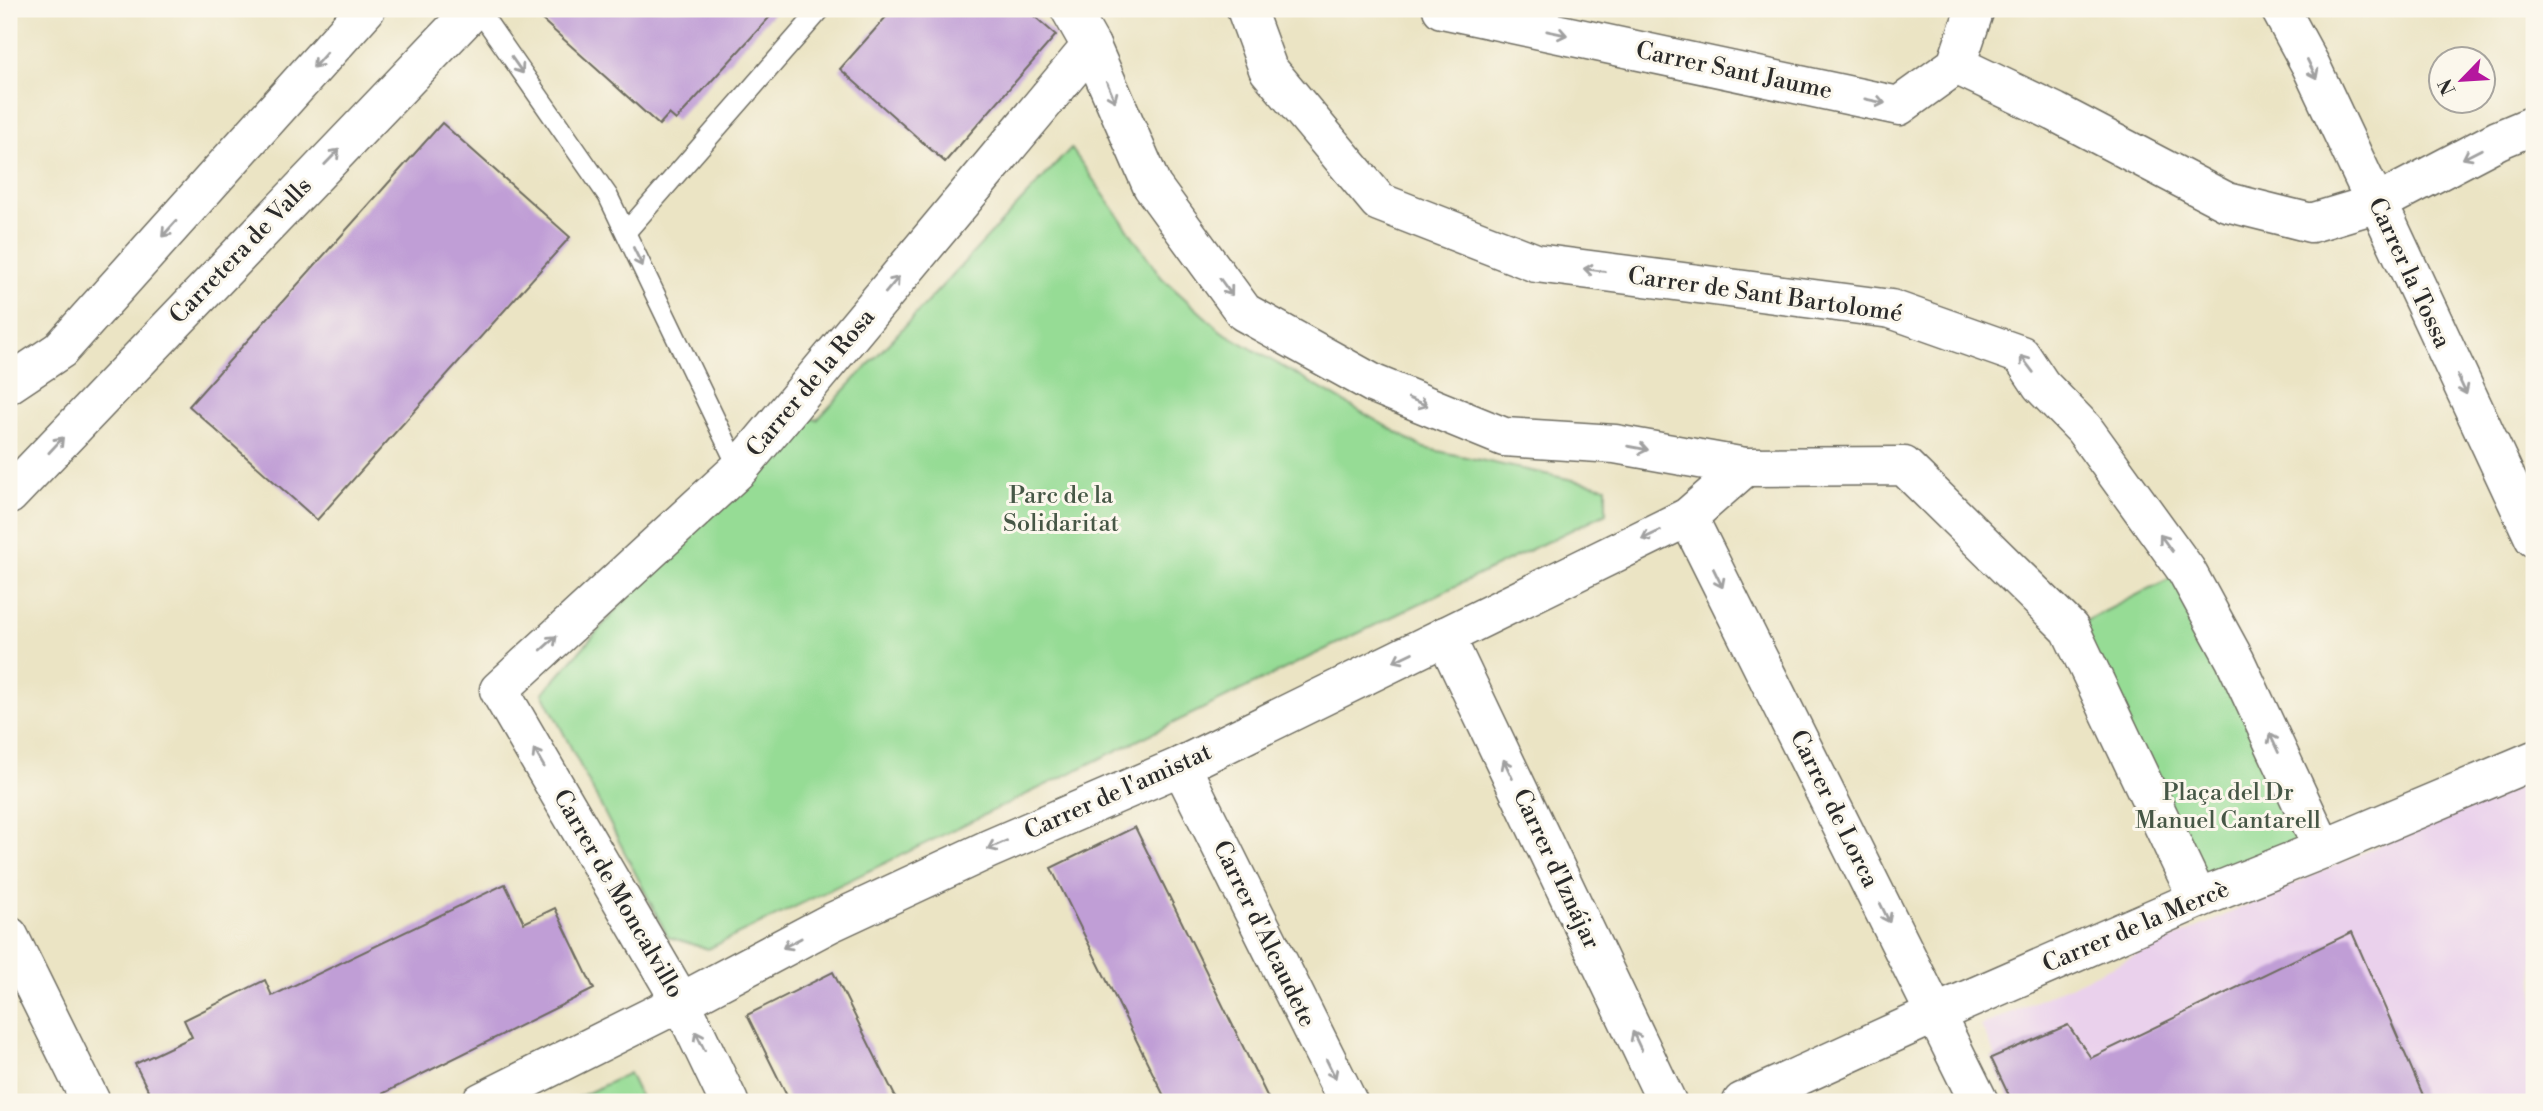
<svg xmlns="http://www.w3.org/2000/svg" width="2543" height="1111" font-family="'Libre Bodoni',serif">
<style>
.built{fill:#ead1ec}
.green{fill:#96dc95;stroke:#608460;stroke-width:2}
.building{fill:#c09ed6}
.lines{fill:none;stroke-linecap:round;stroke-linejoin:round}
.lane-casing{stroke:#6e6c61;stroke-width:22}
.street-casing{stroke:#6e6c61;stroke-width:41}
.secondary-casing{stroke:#6e6c61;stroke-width:41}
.lane{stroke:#fff;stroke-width:19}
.street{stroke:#fff;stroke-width:38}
.secondary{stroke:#fff;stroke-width:38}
.oneway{stroke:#a0a0a0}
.labels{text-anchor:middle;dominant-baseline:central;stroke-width:6;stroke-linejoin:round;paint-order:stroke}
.street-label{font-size:24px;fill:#2b2b2b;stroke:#fbf7ec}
.park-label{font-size:24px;fill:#465746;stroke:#fbf7ec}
</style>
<rect width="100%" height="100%" fill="#fbf7ec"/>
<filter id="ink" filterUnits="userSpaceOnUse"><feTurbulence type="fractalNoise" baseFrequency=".0143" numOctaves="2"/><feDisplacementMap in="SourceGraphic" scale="14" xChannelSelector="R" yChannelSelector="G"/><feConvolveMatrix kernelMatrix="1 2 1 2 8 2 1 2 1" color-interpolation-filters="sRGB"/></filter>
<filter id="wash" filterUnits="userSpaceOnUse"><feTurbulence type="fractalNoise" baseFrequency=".00686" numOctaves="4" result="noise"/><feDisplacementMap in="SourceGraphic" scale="28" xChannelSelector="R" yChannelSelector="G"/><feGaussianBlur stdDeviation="1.57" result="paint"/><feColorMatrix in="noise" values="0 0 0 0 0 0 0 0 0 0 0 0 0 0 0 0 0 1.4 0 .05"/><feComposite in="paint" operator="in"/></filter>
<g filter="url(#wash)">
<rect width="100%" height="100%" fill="#ebe4c4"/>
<polygon class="built" points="2534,775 2534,1102 2018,1102 1981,1026"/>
<g class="green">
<polygon points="1071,148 1162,278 1221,331 1424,448 1606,487 1606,513 708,949 668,937 543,693 791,411 817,420"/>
<polygon points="2186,570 2323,849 2198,899 2070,629"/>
<polygon points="629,1073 643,1102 569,1102"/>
</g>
<g id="blocks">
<g class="building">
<polygon points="530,9 777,9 676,120 669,114 659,125"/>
<polygon points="893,9 1026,9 1056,35 945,162 840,69"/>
<polygon points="442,123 570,237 317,520 189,406"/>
<polygon points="1135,827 1233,1026 1270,1102 1167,1102 1051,868"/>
<polygon points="505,884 524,923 555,908 594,989 366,1102 154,1102 135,1064 192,1037 184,1020 265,980 272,996"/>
<polygon points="2352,932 2426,1102 2012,1102 1991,1058 2068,1025 2091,1058"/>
<polygon points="833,972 898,1102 790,1102 747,1015"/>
</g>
</g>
</g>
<g filter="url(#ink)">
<use href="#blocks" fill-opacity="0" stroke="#6e6c61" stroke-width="2"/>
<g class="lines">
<defs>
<g id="lane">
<polyline points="478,9 608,196 739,469"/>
<polyline points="626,232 821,9"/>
</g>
<g id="street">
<polyline points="1070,9 1091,46 1152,186 1244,312 1374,384 1504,437 1615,444 1745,467 1904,466 2070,629 2198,899"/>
<polyline points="1246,9 1268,69 1379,202 1536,263 1891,309 2021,355 2041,385 2084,429 2186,570 2235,660 2323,849"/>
<polyline points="1442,9 1899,106 1956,65 1975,9"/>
<polyline points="2280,9 2311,66 2366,183 2378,203 2534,538"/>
<polyline points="1956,65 2055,112 2227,202 2311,223 2378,203 2498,140 2534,125"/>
<polyline points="1688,517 1979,1102"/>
<polyline points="1445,636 1667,1102"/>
<polyline points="1181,766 1348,1102"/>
<polyline points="9,936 91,1102"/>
<polyline points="481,1102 681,1002 830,923 989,849 1181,766 1688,517 1745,467"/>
<polyline points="729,1102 681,1002 499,690 739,469 1091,46"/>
<polyline points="1742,1102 1935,1014 2198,899 2323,849 2534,760"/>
</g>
<g id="secondary">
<polyline points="9,384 60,350 366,9"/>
<polyline points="9,495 474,9"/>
</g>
</defs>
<use href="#lane" class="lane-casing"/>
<use href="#street" class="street-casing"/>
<use href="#secondary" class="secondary-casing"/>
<use href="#lane" class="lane"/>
<use href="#street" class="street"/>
<use href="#secondary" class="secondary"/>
</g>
<defs><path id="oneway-shaft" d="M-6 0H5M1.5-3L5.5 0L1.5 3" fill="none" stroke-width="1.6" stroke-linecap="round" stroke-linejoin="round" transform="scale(1.75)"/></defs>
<g class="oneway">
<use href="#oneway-shaft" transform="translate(1557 33) rotate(12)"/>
<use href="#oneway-shaft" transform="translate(320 60) rotate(132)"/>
<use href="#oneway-shaft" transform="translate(517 65) rotate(55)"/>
<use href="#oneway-shaft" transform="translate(2312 69) rotate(64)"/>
<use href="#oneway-shaft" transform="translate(1111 92) rotate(67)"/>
<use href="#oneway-shaft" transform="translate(1875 101) rotate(12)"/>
<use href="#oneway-shaft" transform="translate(2472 154) rotate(153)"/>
<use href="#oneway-shaft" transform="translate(332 157) rotate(-46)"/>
<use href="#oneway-shaft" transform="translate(169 229) rotate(132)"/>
<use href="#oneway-shaft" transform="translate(638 257) rotate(64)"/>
<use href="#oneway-shaft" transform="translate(1594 270) rotate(-173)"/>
<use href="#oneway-shaft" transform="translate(892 285) rotate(-50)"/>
<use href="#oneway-shaft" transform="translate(1226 287) rotate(54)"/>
<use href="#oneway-shaft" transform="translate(2027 364) rotate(-127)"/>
<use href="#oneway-shaft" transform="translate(2462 385) rotate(65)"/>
<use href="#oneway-shaft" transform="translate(1418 402) rotate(22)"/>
<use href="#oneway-shaft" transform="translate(56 445) rotate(-47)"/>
<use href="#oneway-shaft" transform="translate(1638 448) rotate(10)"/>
<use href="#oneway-shaft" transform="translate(1651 535) rotate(154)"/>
<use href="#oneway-shaft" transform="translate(2166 543) rotate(-126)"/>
<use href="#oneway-shaft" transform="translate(1718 578) rotate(64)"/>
<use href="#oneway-shaft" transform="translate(549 643) rotate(-42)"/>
<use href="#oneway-shaft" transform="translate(1403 657) rotate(154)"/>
<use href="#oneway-shaft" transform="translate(2274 743) rotate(-115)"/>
<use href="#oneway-shaft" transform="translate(539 758) rotate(-120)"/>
<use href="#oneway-shaft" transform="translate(1508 769) rotate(-115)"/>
<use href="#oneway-shaft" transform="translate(997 845) rotate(156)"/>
<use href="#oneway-shaft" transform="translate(1885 913) rotate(64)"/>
<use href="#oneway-shaft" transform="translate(792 943) rotate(152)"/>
<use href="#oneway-shaft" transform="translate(700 1041) rotate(-116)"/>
<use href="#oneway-shaft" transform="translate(1637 1041) rotate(-115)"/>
<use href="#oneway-shaft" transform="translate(1331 1069) rotate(64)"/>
</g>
</g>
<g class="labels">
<g class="street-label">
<text transform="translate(1734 71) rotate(12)">Carrer Sant Jaume</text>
<text transform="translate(241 251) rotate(-46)">Carretera de Valls</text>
<text transform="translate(2409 273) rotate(65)">Carrer la Tossa</text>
<text transform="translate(1765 295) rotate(8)">Carrer de Sant Bartolomé</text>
<text transform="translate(811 383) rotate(-50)">Carrer de la Rosa</text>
<text transform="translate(1118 792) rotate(-24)">Carrer de l'amistat</text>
<text transform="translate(1834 809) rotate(64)">Carrer de Lorca</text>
<text transform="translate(1556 869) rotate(65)">Carrer d'Iznájar</text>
<text transform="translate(618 894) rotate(60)">Carrer de Moncalvillo</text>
<text transform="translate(2136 927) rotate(-23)">Carrer de la Mercè</text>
<text transform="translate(1264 934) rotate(64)">Carrer d'Alcaudete</text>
</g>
<g class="park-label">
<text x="1061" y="496">Parc de la<tspan x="1061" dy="28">Solidaritat</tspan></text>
<text x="2228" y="793">Plaça del Dr<tspan x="2228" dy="28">Manuel Cantarell</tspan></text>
</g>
</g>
<rect width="2543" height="1111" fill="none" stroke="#fbf7ec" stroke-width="35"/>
<g transform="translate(2462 80) rotate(245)"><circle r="33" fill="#fbf7ec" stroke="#a8a59f" stroke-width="2"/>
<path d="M0-5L12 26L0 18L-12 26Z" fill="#b5179e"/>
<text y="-10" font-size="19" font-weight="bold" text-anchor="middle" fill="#2b2b2b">N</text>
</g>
</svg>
